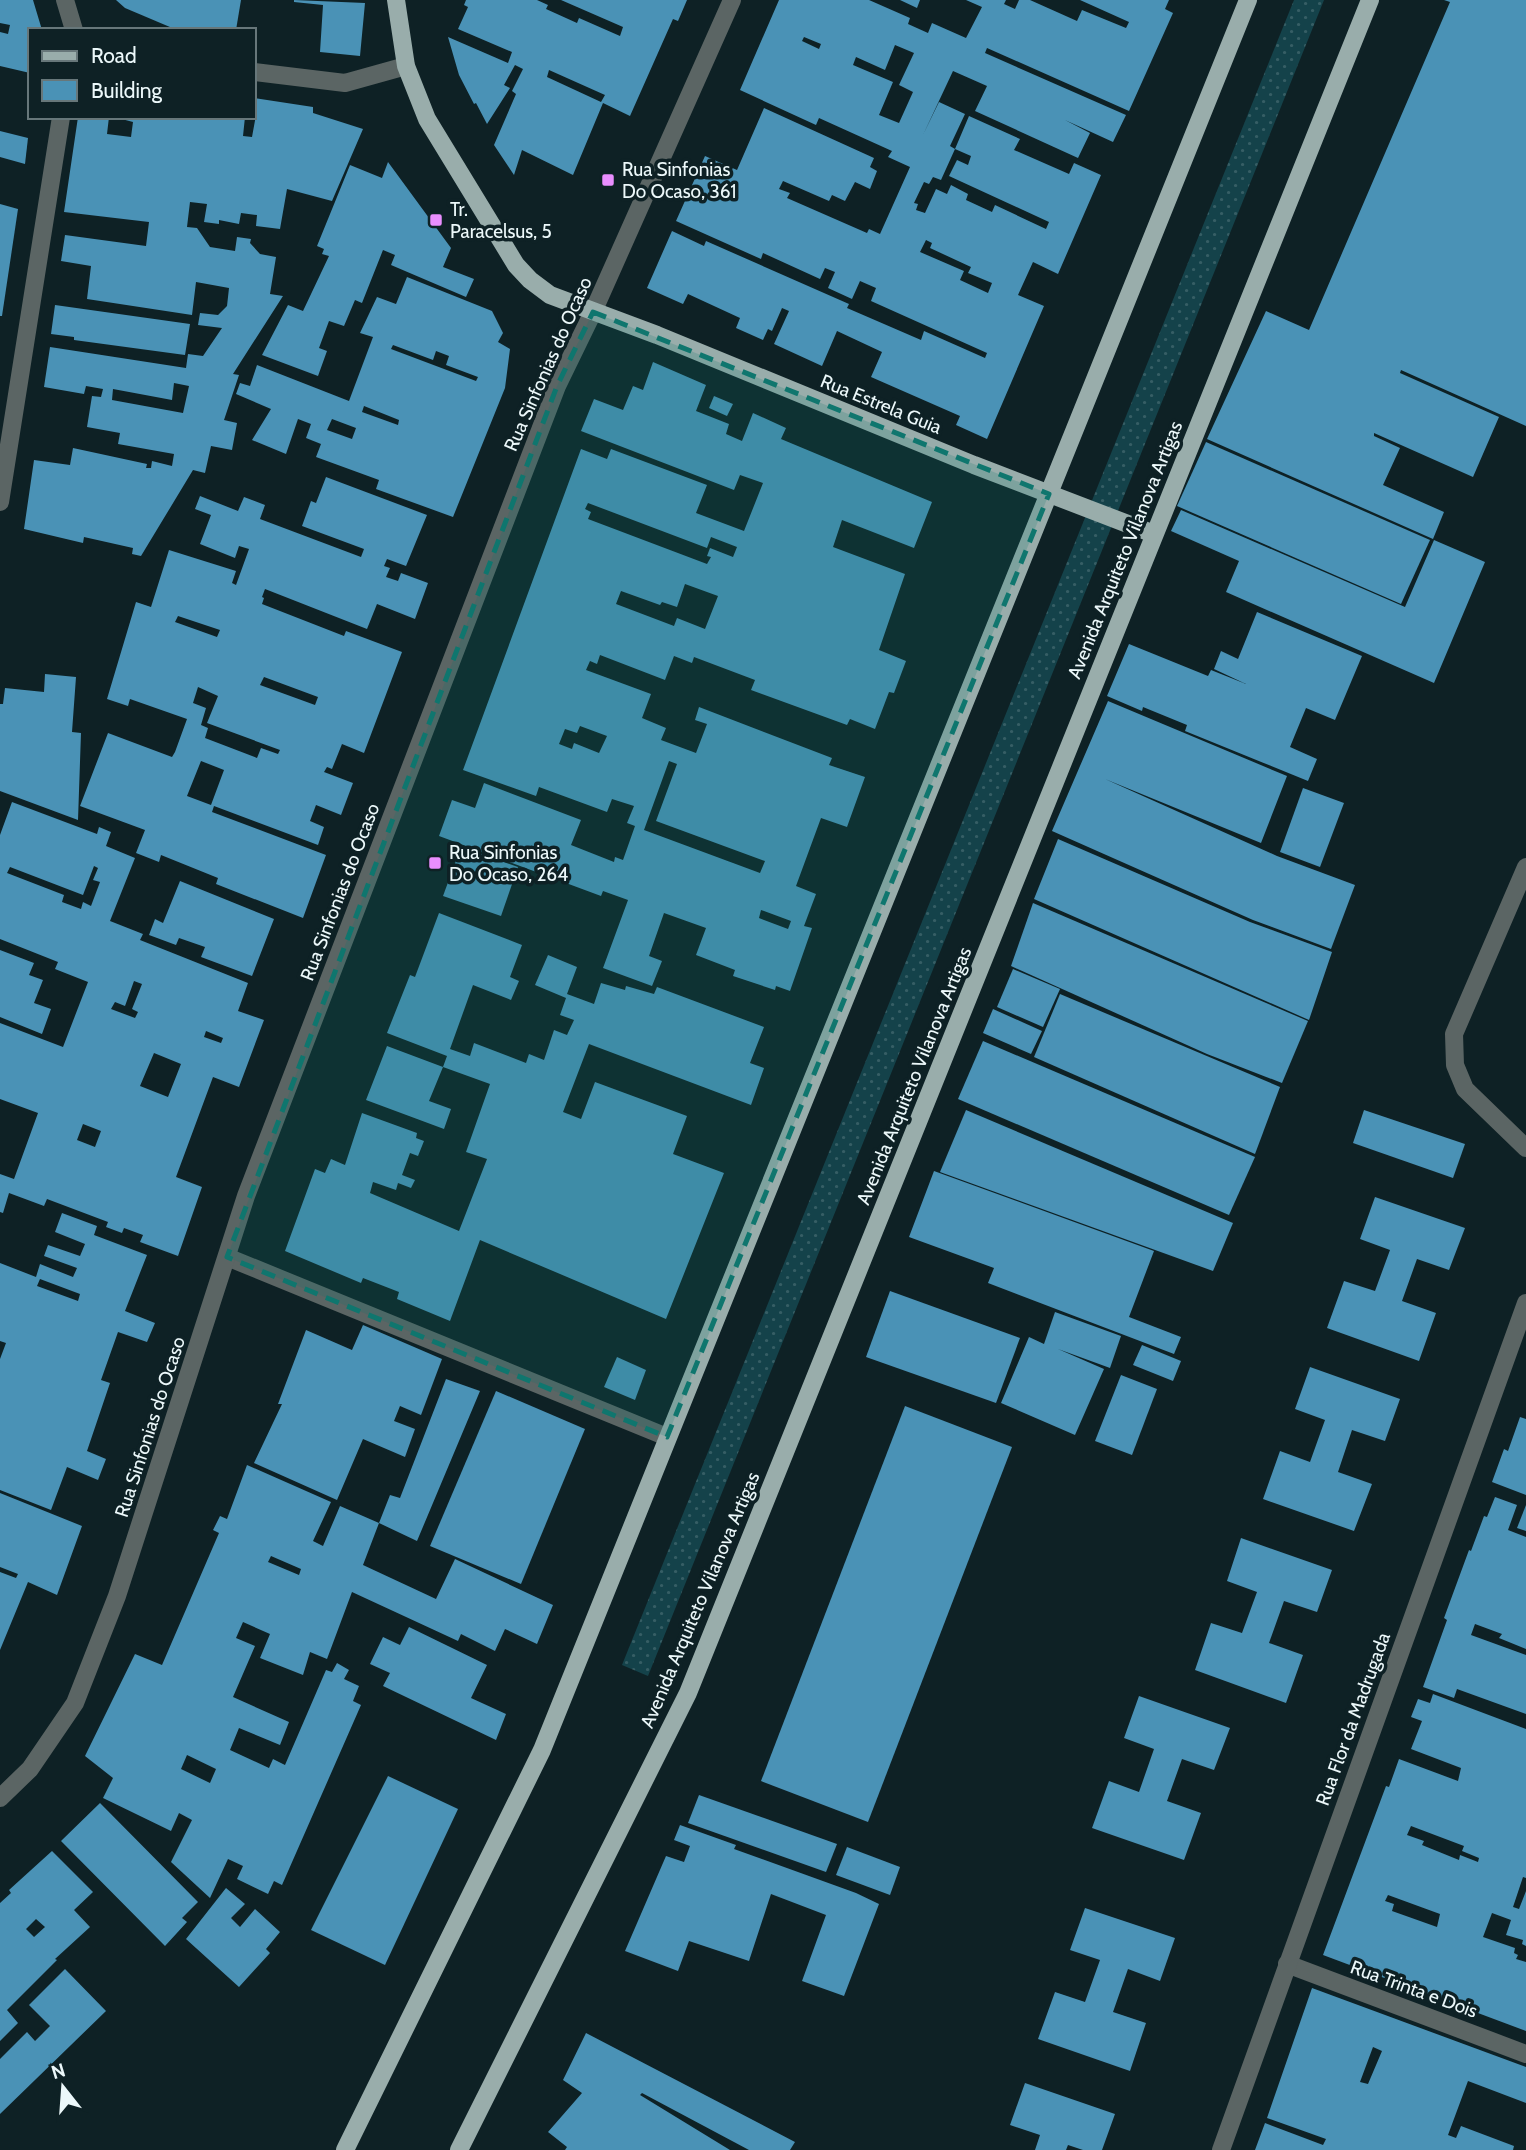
<svg xmlns="http://www.w3.org/2000/svg" width="1526" height="2150" font-family="Cabin,sans-serif">
<style>
.grass{fill:url(#grass-dots)}
.building{fill:#4a92b6;fill-rule:evenodd}
.lines{fill:none;stroke-linecap:round;stroke-linejoin:round}
.minor{stroke:#5b6564;stroke-width:18}
.major{stroke:#99adab;stroke-width:18}
.marked{fill:#0f766e;fill-opacity:0.2;stroke:#0f766e;stroke-width:5;stroke-dasharray:14 9;stroke-linejoin:round}
.poi-dot{fill:#e98efe;stroke:#0e2125;stroke-width:2.5}
.labels{text-anchor:middle;dominant-baseline:central;stroke-width:7;stroke-linejoin:round;paint-order:stroke}
.poi-label{font-size:19px;fill:#ecf8fa;stroke:#0e2125;text-anchor:start}
.street-label{font-size:19px;fill:#ecf8fa;stroke:#0e2125}
</style>
<defs>
<pattern id="grass-dots" width="8" height="8" patternUnits="userSpaceOnUse" patternTransform="scale(1.75)"><rect width="8" height="8" fill="#14424a"/><path d="M2 2h.1M6 6h.1" fill="none" stroke="#365e65" stroke-width="1.8" stroke-linecap="round"/></pattern>
</defs>
<rect width="100%" height="100%" fill="#0e2125"/>
<polygon class="grass" points="1294,0 1324,0 648,1676 622,1665"/>
<g class="building">
<polygon points="0,0 33,0 42,30 30,30 30,73 0,66 0,32 8,34 10,25 0,23"/>
<polygon points="116,0 241,0 236,30 177,30 125,8"/>
<polygon points="294,0 365,3 360,56 320,52 323,5 294,2"/>
<path d="M466 0H537L548 5 546 9 577 23 579 18 620 36 623 27 561 0H687L678 21 673 19 630 116 603 103 573 175 522 150 514 175 494 145 516 94 512 91 523 69 515 65 504 85 510 88 487 124 476 103 474 104 459 75 448 37 508 63 512 52 458 29 468 7 464 5ZM549 70 605 95 601 102 547 77Z"/>
<path d="M779 0H869L910 18 908 24 928 33 932 23 966 38 982 7 966 0H1006L1004 4 1015 9 1019 0H1030L1077 21 1082 10 1126 28 1129 22 1080 0H1169L1165 9 1173 13 1129 111 987 48 985 53 1126 115 1113 142 1065 120 1090 133 1078 158 975 111 987 86 953 71 923 135 939 102 965 114 950 146 955 149 941 180 933 177 929 184 924 182 914 203 918 204 916 210 925 213 936 189 947 194 951 185 968 194 966 200 992 212 995 205 1046 229 1049 222 949 176 957 160 968 165 971 156 955 149 969 116 1020 139 1014 150 1069 174 1074 163 1101 175 1058 274 1033 262 1018 295 1044 306 987 439 956 425 960 416 871 377 882 352 837 331 822 366 774 344 789 311 782 308 772 331 768 329 763 340 736 328 740 318 688 294 683 304 647 288 672 231 704 246 706 241 849 304 847 308 921 340 924 331 985 358 987 353 871 301 876 288 860 281 852 299 828 288 835 272 825 268 820 279 763 253 761 259 676 221 705 156 737 170 764 108 874 158 870 167 877 171 870 189 855 182 845 201 832 195 829 201 783 181 779 189 790 193 787 198 867 233 869 229 880 234 910 167 888 157 892 151 819 118 816 125 740 90ZM804 37 821 44 819 49 802 41ZM895 45 914 53 899 85 913 92 899 123 879 115 893 82 853 65 856 57 885 70ZM926 240 932 243 930 248 971 267 968 273 992 283 988 293 960 280 964 271 920 252Z"/>
<polygon points="900,0 920,0 917,8"/>
<polygon points="1444,0 1526,0 1526,426 1401,370 1400,373 1499,417 1473,477 1374,433 1374,436 1400,448 1383,485 1444,512 1433,539 1207,439 1266,311 1309,330 1450,2"/>
<path d="M254 98 313 107V113L363 129 332 201 287 189 280 229 256 226 257 215 241 213 239 224 219 220V224L204 222 207 204 190 202 187 227 197 228 210 247 235 251 237 237 251 239 250 243 260 254 276 257 270 294 283 296 233 374 239 375 224 420 237 423 232 450 211 446 205 473 193 470 141 556 132 554 133 548 84 537 83 543 24 529 34 460 70 465 73 448 147 464 146 468H151L152 461 172 466 174 454 118 444 120 433 87 427 92 396 101 397 103 389 86 386 84 394 44 387 50 347 186 368 188 354 203 356 222 328 198 325 200 313 218 315 227 306 229 288 196 282 192 315 87 299 91 266 61 261 65 235 146 246 149 222 64 212 78 117H109L107 134 131 137 133 122 114 117H245L243 136 252 137 256 115ZM174 383 189 386 183 413 112 400 113 389 172 400Z"/>
<polygon points="0,131 28,138 25,164 0,157"/>
<polygon points="388,162 451,248 443,267 474,279 466,297 391,265 395,255 383,250 362,303 355,300 344,326 329,321 319,348 327,351 318,376 262,355 288,305 303,311 329,256 322,254 324,249 317,246 350,165 382,178"/>
<polygon points="0,204 18,209 2,316 0,316"/>
<path d="M407 277 492 311 503 333 498 342 510 349 505 388 453 517 376 489 379 480 316 457 321 444 306 438 311 424 298 419 286 454 252 440 271 409 236 394 240 383 250 386 257 365 349 401 373 337 360 333 377 297 396 304ZM393 345 433 360 436 351 449 356 446 365 478 377 476 381 391 349ZM364 406 399 420 398 425 362 412ZM332 419 356 428 352 439 327 430Z"/>
<polygon points="55,305 190,324 185,355 74,340 74,337 51,334"/>
<path d="M653 362 706 385 696 411 729 424 726 434 742 441 753 413 786 428 781 439 932 502 914 548 842 520 833 547 905 574 879 650 906 661 894 693 889 692 875 729 850 719 847 725 751 690 755 680 694 657 692 663 674 656 665 680 600 655 597 664 590 661 586 670 651 694 642 718 666 728 661 740 696 753 707 724 695 720 699 707 832 758 829 765 865 777 847 827 821 818 796 886 816 894 804 926 812 928 790 991 776 986 775 990 733 976 735 970 696 955 706 928 664 913 649 956 662 961 652 986 603 968 628 900 603 891 601 896 439 836 452 800 475 808 484 783 581 820 571 845 614 862 615 857 623 860 635 826 627 823 634 806 612 799 607 812 539 787 536 796 463 770 581 449 607 459 611 449 707 485 696 513 744 531 763 483 740 475 734 490 581 431 594 399 623 410 633 386 643 390ZM588 503 707 548 711 537 737 547 733 557 710 548 707 556 711 557 707 564 588 519 591 512 585 509ZM685 584 718 596 705 629 677 618 674 626 616 604 621 591 660 605 662 602 677 607ZM580 726 607 736 599 753 574 743 572 749 559 744 565 729 577 733ZM669 761 677 764 656 821 765 861 760 873 644 830ZM761 910 791 921 788 929 759 918Z"/>
<polygon points="714,396 733,404 727,416 709,408"/>
<polygon points="1206,442 1430,540 1401,604 1177,506"/>
<path d="M326 477 427 515 406 566 387 559 384 566 390 568 386 577 398 581 401 573 428 583 415 619 377 604 367 629 265 589 262 597 264 598 262 604 344 636 346 631 402 652 364 753 342 744 332 769 327 767 324 772 353 783 341 815 316 805 310 821 324 827 318 845 214 806 212 812 326 855 303 918 216 884 218 878 161 855 159 862 136 853 145 830 80 806 108 733 172 757 175 752 187 719 130 699 128 706 107 699 136 602 151 607 169 550 236 571 232 583 236 585 249 549 239 546 235 558 200 544 211 515 195 509 200 496 238 511 244 497 265 505 260 519 361 557 364 549 302 526 311 501 316 503ZM178 616 220 630 217 637 175 622ZM264 677 318 697 315 705 260 685ZM198 687 218 696 207 723 280 750 278 754 261 748 257 758 205 738 208 728 201 725 206 708 193 703ZM201 761 224 770 211 805 187 796Z"/>
<polygon points="1181,510 1405,607 1434,540 1485,562 1434,683 1226,592 1239,561 1171,531"/>
<polygon points="1257,612 1362,656 1335,720 1306,708 1290,747 1317,759 1308,781 1185,731 1187,725 1143,707 1142,711 1107,696 1129,644 1208,676 1211,670 1246,684 1214,669 1221,651 1238,659"/>
<polygon points="45,674 76,677 72,732 81,733 78,820 0,791 0,704 3,704 5,688 44,692"/>
<polygon points="1108,701 1287,776 1261,843 1105,779 1277,856 1355,885 1331,949 1253,920 1052,831"/>
<polygon points="1303,788 1344,803 1320,867 1280,852"/>
<path d="M12 802 97 834 99 827 111 832 106 846 135 858 110 921 143 934 140 940 248 983 238 1011 264 1020 239 1087 213 1077 176 1177 202 1187 178 1256 140 1242 143 1235 124 1228 122 1233 106 1227 108 1222 47 1199 44 1206 9 1193 3 1213 0 1212V1174L14 1179 38 1113 0 1099V1023L63 1047 88 982 55 969 58 962 0 939V835ZM94 866 98 868 93 880 100 882 91 906 83 902 81 909 62 902 64 895 7 873 10 867 83 895ZM134 981 142 984 132 1009 138 1012 135 1018 111 1009 115 1002 125 1006ZM206 1031 223 1038 221 1043 204 1037ZM154 1053 181 1064 168 1097 140 1086ZM83 1124 101 1131 95 1147 77 1140Z"/>
<polygon points="1058,839 1250,922 1332,952 1309,1020 1034,899"/>
<polygon points="461,847 518,867 501,916 443,896"/>
<polygon points="180,881 274,919 252,976 201,957 205,947 179,938 176,945 149,935 155,919 163,923"/>
<polygon points="1033,903 1308,1021 1282,1083 1207,1054 1011,966"/>
<polygon points="439,913 522,945 510,977 519,981 511,1000 473,985 450,1049 470,1056 474,1043 526,1063 529,1054 544,1060 554,1030 567,1035 574,1020 560,1015 566,998 535,985 548,955 577,967 567,994 594,1004 601,983 625,990 626,986 654,994 657,987 764,1027 750,1063 764,1068 751,1105 589,1044 563,1112 581,1119 595,1082 687,1116 673,1154 724,1173 666,1319 480,1240 450,1321 397,1299 399,1292 363,1278 361,1283 285,1251 315,1169 325,1173 331,1159 345,1165 362,1113 417,1133 416,1138 424,1141 418,1156 410,1153 402,1175 415,1180 411,1188 398,1183 396,1190 373,1182 370,1193 459,1231 487,1159 466,1152 490,1084 443,1067 447,1056 387,1033 410,975 415,977"/>
<polygon points="0,950 34,963 29,975 43,980 34,1003 51,1009 42,1034 0,1017"/>
<polygon points="1013,969 1060,989 1043,1027 997,1007"/>
<polygon points="1060,994 1280,1087 1255,1154 1034,1057"/>
<polygon points="993,1009 1042,1031 1031,1054 983,1033"/>
<polygon points="983,1041 1255,1157 1229,1215 958,1099"/>
<polygon points="387,1046 443,1067 429,1101 451,1109 444,1129 366,1100"/>
<polygon points="966,1110 1233,1223 1213,1271 940,1172"/>
<polygon points="1364,1110 1465,1144 1453,1178 1353,1143"/>
<polygon points="934,1171 1154,1251 1129,1317 1181,1337 1174,1354 988,1283 994,1268 909,1237"/>
<polygon points="1375,1197 1465,1228 1449,1270 1417,1259 1402,1301 1436,1313 1419,1361 1327,1328 1344,1281 1375,1291 1390,1250 1360,1239"/>
<path d="M62 1213 97 1226 94 1235 147 1255 125 1311 155 1323 147 1342 118 1332 101 1380 110 1383 87 1451 106 1459 98 1480 67 1467 51 1510 0 1490V1359L6 1343 0 1341V1263L36 1277 40 1264 73 1277 77 1268 44 1256 48 1245 80 1256 85 1244 55 1232ZM40 1279 80 1294 78 1301 37 1286Z"/>
<polygon points="890,1291 1020,1338 996,1403 866,1357"/>
<polygon points="1055,1312 1121,1336 1110,1368 1058,1349 1104,1369 1075,1435 1001,1403 1029,1337 1044,1344"/>
<polygon points="363,1325 442,1359 421,1415 400,1406 394,1421 415,1429 405,1457 363,1439 337,1500 254,1463 282,1404 278,1404 306,1330 352,1350"/>
<polygon points="1142,1345 1181,1361 1173,1381 1133,1365"/>
<polygon points="617,1357 646,1370 635,1400 604,1387"/>
<polygon points="1310,1367 1400,1399 1385,1441 1352,1430 1338,1472 1372,1484 1354,1531 1263,1499 1280,1451 1310,1462 1325,1420 1295,1409"/>
<polygon points="1121,1375 1157,1389 1132,1455 1095,1441"/>
<polygon points="446,1379 480,1391 417,1541 379,1523 390,1495 400,1498"/>
<polygon points="496,1391 585,1429 521,1584 430,1546"/>
<polygon points="905,1406 1012,1447 868,1822 761,1781"/>
<polygon points="1520,1417 1526,1419 1526,1495 1492,1482 1504,1449 1508,1451"/>
<path d="M247 1465 331 1502 313 1541 323 1546 340 1506 379 1523 363 1565 436 1599 455 1559 553 1605 537 1644 505 1629 495 1651 461 1634 458 1641 352 1592 327 1659 310 1652 303 1675 260 1658 270 1634 243 1622 236 1638 255 1646 233 1697 289 1722 280 1745 239 1728 230 1750 269 1768 273 1759 285 1765 326 1670 332 1672 337 1663 349 1670 344 1679 359 1686 353 1701 361 1705 282 1885 274 1881 268 1894 237 1879 243 1866 228 1859 210 1898 171 1862 192 1820 179 1813 171 1831 103 1798 113 1778 85 1756 135 1654 162 1665 219 1533 213 1530 220 1516 227 1519ZM271 1556 301 1569 299 1575 268 1562ZM187 1755 216 1769 210 1783 181 1769Z"/>
<polygon points="0,1493 82,1526 57,1595 28,1582 0,1650 0,1572 16,1578 18,1574 0,1567"/>
<polygon points="1495,1497 1517,1505 1508,1530 1526,1537 1526,1649 1499,1638 1502,1634 1475,1624 1471,1635 1526,1655 1526,1714 1457,1689 1454,1698 1423,1687 1447,1620 1444,1618 1469,1550 1471,1551 1484,1516 1487,1517"/>
<polygon points="1526,1505 1526,1531 1517,1528"/>
<polygon points="1241,1538 1332,1570 1317,1612 1284,1601 1269,1643 1303,1655 1286,1703 1195,1670 1211,1623 1242,1633 1257,1592 1227,1581"/>
<polygon points="409,1627 487,1665 471,1698 506,1714 496,1740 383,1686 390,1673 370,1664 383,1637 400,1645"/>
<path d="M1433 1694 1526 1729V1878L1523 1877 1513 1907 1519 1909 1526 1891V1946L1522 1944 1523 1940 1506 1935 1511 1920 1492 1913 1483 1937 1515 1948 1514 1953 1518 1955 1516 1959 1526 1962V2031L1323 1955 1386 1786 1389 1787 1399 1759 1458 1781 1461 1768 1411 1749 1422 1721 1411 1717 1418 1699 1430 1703ZM1411 1826 1464 1846 1462 1851 1479 1858 1478 1862 1460 1855 1459 1860 1422 1845 1424 1841 1407 1835ZM1388 1895 1440 1914 1437 1927 1392 1911 1394 1904 1385 1901Z"/>
<polygon points="1139,1696 1230,1728 1214,1770 1182,1759 1167,1801 1201,1813 1184,1860 1092,1828 1109,1781 1139,1792 1154,1749 1124,1738"/>
<polygon points="388,1776 458,1809 385,1965 311,1930"/>
<polygon points="699,1795 837,1844 826,1872 688,1823"/>
<polygon points="100,1803 198,1902 182,1918 187,1922 165,1946 61,1841"/>
<polygon points="680,1825 736,1845 734,1849 856,1893 879,1904 844,1996 802,1981 826,1915 771,1894 749,1961 689,1941 678,1971 625,1951 666,1856 684,1862 690,1846 674,1840"/>
<polygon points="847,1847 900,1867 890,1895 836,1875"/>
<path d="M52 1851 93 1892 74 1910 90 1927 55 1959 57 1960 7 2010 18 2023 0 2041V1903L11 1893 9 1890ZM36 1919 45 1927 34 1937 26 1929Z"/>
<polygon points="226,1888 245,1904 231,1918 240,1927 255,1909 280,1932 266,1949 270,1953 239,1987 186,1939"/>
<polygon points="1085,1908 1175,1938 1160,1981 1128,1969 1113,2012 1146,2023 1130,2071 1038,2039 1055,1992 1085,2002 1100,1960 1070,1950"/>
<polygon points="65,1969 106,2011 0,2114 0,2059 27,2032 35,2041 50,2026 29,2005"/>
<path d="M1312 1988 1526 2067V2103L1468 2081 1448 2135 1456 2138 1461 2126 1514 2146 1513 2150H1255L1265 2123 1323 2145 1326 2139 1267 2118ZM1373 2047 1382 2051 1368 2084 1360 2082Z"/>
<polygon points="586,2033 795,2142 790,2150 749,2150 642,2093 640,2095 730,2150 565,2150 567,2147 548,2132 582,2093 563,2080"/>
<polygon points="1025,2083 1115,2114 1102,2150 1083,2150 1068,2145 1066,2150 1035,2150 1040,2135 1010,2125"/>
</g>
<g class="lines">
<g class="minor">
<polyline points="65,0 74,30"/>
<polyline points="254,72 345,83 406,66"/>
<polyline points="0,502 61,117"/>
<polyline points="1526,867 1454,1034 1455,1065 1465,1089 1526,1148"/>
<polyline points="227,1257 667,1437"/>
<polyline points="0,1798 30,1769 75,1703 117,1596 246,1196 557,386 593,312 732,0"/>
<polyline points="1287,1964 1526,2054"/>
<polyline points="1221,2150 1526,1303"/>
</g>
<g class="major">
<polyline points="396,0 406,66 427,119 516,265 530,280 550,295 657,335 974,465 1154,534"/>
<polyline points="345,2150 542,1750 1248,0"/>
<polyline points="459,2150 688,1693 1370,0"/>
</g>
</g>
<path class="marked" d="M593 312 1049 494 667 1437 227 1257 557 386Z"/>
<g class="poi-dot">
<rect x="601" y="173" width="14" height="14" rx="3.5"/>
<rect x="429" y="213" width="14" height="14" rx="3.5"/>
<rect x="428" y="856" width="14" height="14" rx="3.5"/>
</g>
<g class="labels">
<g class="poi-label">
<text x="622" y="169">Rua Sinfonias<tspan x="622" dy="22">Do Ocaso, 361</tspan></text>
<text x="450" y="209">Tr.<tspan x="450" dy="22">Paracelsus, 5</tspan></text>
<text x="449" y="852">Rua Sinfonias<tspan x="449" dy="22">Do Ocaso, 264</tspan></text>
</g>
<g class="street-label">
<text transform="translate(548 364) rotate(-66)">Rua Sinfonias do Ocaso</text>
<text transform="translate(881 404) rotate(22)">Rua Estrela Guia</text>
<text transform="translate(1125 550) rotate(-68)">Avenida Arquiteto Vilanova Artigas</text>
<text transform="translate(340 892) rotate(-69)">Rua Sinfonias do Ocaso</text>
<text transform="translate(914 1076) rotate(-68)">Avenida Arquiteto Vilanova Artigas</text>
<text transform="translate(150 1427) rotate(-72)">Rua Sinfonias do Ocaso</text>
<text transform="translate(700 1600) rotate(-67)">Avenida Arquiteto Vilanova Artigas</text>
<text transform="translate(1353 1719) rotate(-70)">Rua Flor da Madrugada</text>
<text transform="translate(1414 1989) rotate(20)">Rua Trinta e Dois</text>
</g>
</g>
<rect x="28" y="28" width="228" height="91" fill="#0e2125" stroke="#67777a" stroke-width="2"/>
<rect x="42" y="51" width="35" height="10" fill="#99adab" stroke="#67777a" stroke-width="2"/>
<text x="91" y="63" font-size="21" fill="#ecf8fa">Road</text>
<rect x="42" y="80" width="35" height="21" fill="#4a92b6" stroke="#67777a" stroke-width="2"/>
<text x="91" y="98" font-size="21" fill="#ecf8fa">Building</text>
<g transform="translate(63 2087) rotate(343)" stroke="#0e2125" stroke-width="5" paint-order="stroke">
<path d="M0-5L12 26L0 18L-12 26Z" fill="#ecf8fa"/>
<text y="-10" font-size="19" font-weight="bold" text-anchor="middle" fill="#ecf8fa">N</text>
</g>
</svg>
